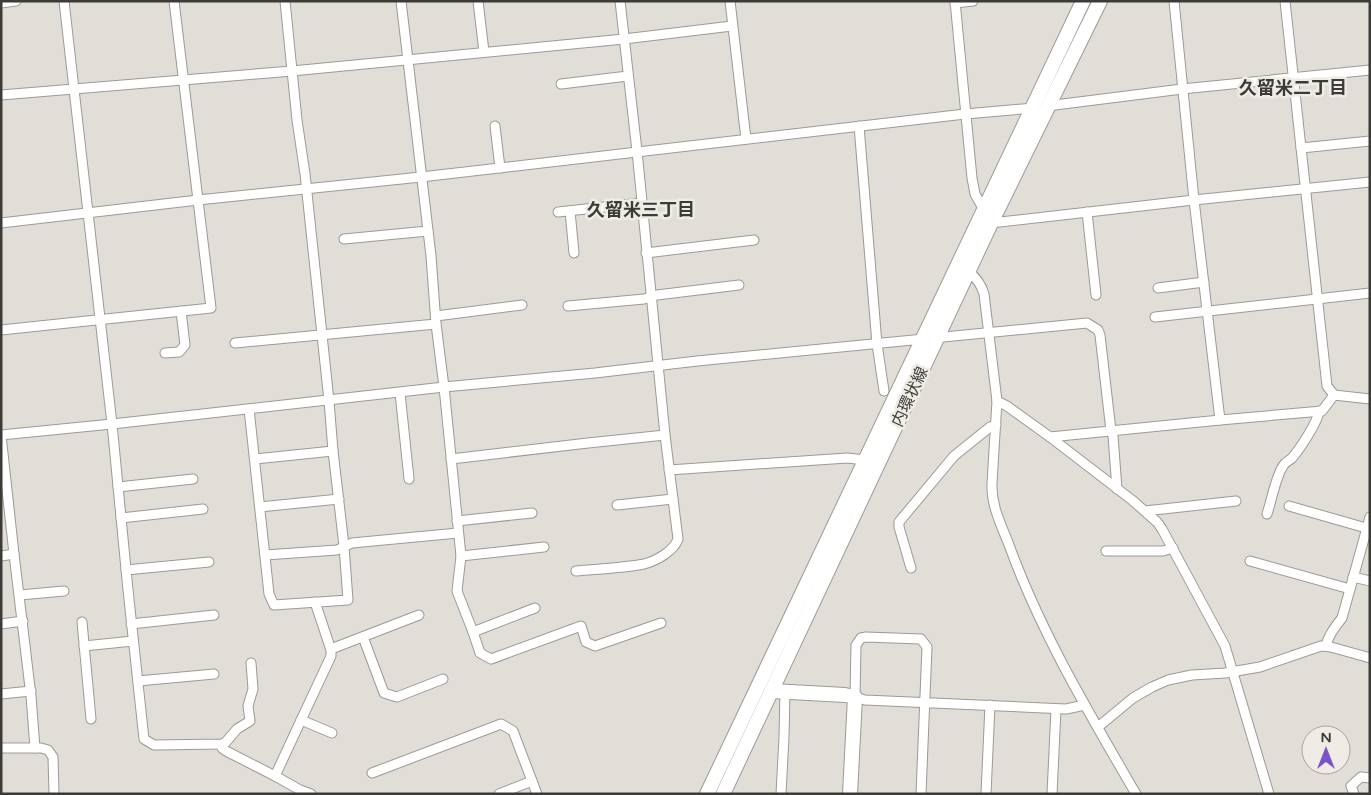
<svg xmlns="http://www.w3.org/2000/svg" width="1371" height="795" font-family="'Varela Round','Noto Sans JP',sans-serif">
<style>
.lines{fill:none;stroke-linecap:round;stroke-linejoin:round}
.street-casing{stroke:#9c9a93;stroke-width:11}
.secondary-casing{stroke:#9c9a93;stroke-width:16}
.street{stroke:#fff;stroke-width:9}
.secondary{stroke:#fff;stroke-width:14}
.labels{text-anchor:middle;dominant-baseline:central;stroke-width:5;stroke-linejoin:round;paint-order:stroke}
.street-label{font-size:16px;fill:#3c3b38;stroke:#eeece4}
.neighbourhood-label{font-size:18px;font-weight:bold;fill:#3c3b38;stroke:#eeece4}
</style>
<rect width="100%" height="100%" fill="#e1ded7"/>
<g class="lines">
<defs>
<g id="street">
<polyline points="64,1 112,424 128,590 144,739 154,745 222,744 225,743 237,729 250,721 248,706 253,689 251,663"/>
<polyline points="401,1 431,256 436,324 444,387 461,556 457,591 473,632 480,653 491,659 581,626 586,642 595,646 661,623"/>
<polyline points="478,1 484,52"/>
<polyline points="730,1 746,139"/>
<polyline points="955,1 972,178 975,194 984,210"/>
<polyline points="1174,1 1194,200 1220,420"/>
<polyline points="1285,1 1327,386 1334,395"/>
<polyline points="1,3 16,1"/>
<polyline points="955,3 973,1"/>
<polyline points="561,84 628,76"/>
<polyline points="1,95 292,71 624,39 732,26"/>
<polyline points="1047,106 1182,89 1370,70"/>
<polyline points="495,126 500,168"/>
<polyline points="859,126 877,344 884,391"/>
<polyline points="1301,148 1370,141"/>
<polyline points="570,211 574,253"/>
<polyline points="558,212 641,203"/>
<polyline points="1087,212 1096,295"/>
<polyline points="1,223 198,200 421,177 965,114 1034,108"/>
<polyline points="991,223 1194,200 1370,182"/>
<polyline points="344,239 428,231"/>
<polyline points="646,253 754,240"/>
<path d="M969 272C977 278 981 284 984 294L997 401 992 483C991 506 1001 524 1009 545 1041 633 1089 713 1136 794"/>
<polyline points="1158,288 1204,282"/>
<polyline points="568,306 644,299 657,295 739,285"/>
<polyline points="436,316 522,305"/>
<polyline points="1155,317 1370,293"/>
<polyline points="1,330 211,308 174,1"/>
<polyline points="235,343 436,324"/>
<polyline points="165,353 179,352 185,345 181,311"/>
<polyline points="400,393 409,479"/>
<polyline points="997,401 1007,406 1050,437 1132,500 1157,522 1162,529 1225,646 1269,794"/>
<polyline points="249,409 269,594 274,605 348,600 344,546 333,451 329,401 305,174 297,120 285,1"/>
<polyline points="1,435 112,424 444,387 595,373 697,361 1087,323 1098,330 1100,335 1111,431 1113,436 1117,489"/>
<polyline points="1,435 14,554 31,696 35,748"/>
<polyline points="1050,437 1220,420 1322,411 1334,395 1370,399"/>
<polyline points="255,459 333,451"/>
<polyline points="451,459 588,443 665,435"/>
<polyline points="669,470 847,458 865,460"/>
<polyline points="118,487 193,479"/>
<polyline points="617,505 673,499"/>
<polyline points="1289,506 1366,528"/>
<polyline points="260,507 339,499"/>
<polyline points="1145,511 1236,501"/>
<path d="M1267 514C1271 502 1276 476 1283 466 1285 462 1289 461 1292 458 1299 450 1318 422 1319 411"/>
<polyline points="121,518 203,509"/>
<polyline points="457,521 532,513"/>
<polyline points="1106,551 1163,551 1173,548"/>
<polyline points="265,555 337,550 352,543 458,533"/>
<polyline points="1,556 14,554"/>
<polyline points="461,556 544,547"/>
<polyline points="1250,561 1350,589"/>
<polyline points="911,568 899,527 899,522 954,456 990,427 996,425"/>
<polyline points="126,570 209,562"/>
<path d="M576 571C598 569 623 568 644 564 656 561 674 551 678 539L665 435 637 151 620 1"/>
<polyline points="1353,577 1370,581"/>
<polyline points="20,595 64,591"/>
<polyline points="82,622 91,719"/>
<polyline points="1,624 23,621"/>
<polyline points="131,624 214,615"/>
<polyline points="473,632 535,608"/>
<polyline points="363,637 384,693 397,697 443,679"/>
<polyline points="84,646 133,641"/>
<path d="M1326 646C1328 636 1335 627 1342 618L1370 517"/>
<polyline points="331,649 419,615"/>
<polyline points="138,681 214,674"/>
<polyline points="1,694 31,691"/>
<polyline points="301,720 332,733"/>
<polyline points="1098,727 1133,698 1152,687 1168,680 1192,675 1225,673 1260,667 1321,646 1331,647 1370,658"/>
<polyline points="222,744 222,748 226,751 275,776 300,790 311,794"/>
<polyline points="1,748 41,748 48,750 53,757 54,794"/>
<polyline points="372,773 501,724 513,731 537,794"/>
<polyline points="275,776 331,656 331,650 315,602"/>
<polyline points="499,794 532,781"/>
<polyline points="781,794 784,737 785,691"/>
<polyline points="921,794 927,647 921,639 866,637 861,638 856,645 855,697 865,700 1066,709 1085,705"/>
<polyline points="986,794 990,705"/>
<polyline points="1052,794 1056,709"/>
<polyline points="1354,794 1351,786 1361,777 1370,778"/>
</g>
<g id="secondary">
<polyline points="772,691 845,695 855,697 850,794"/>
<polyline points="707,794 1083,1"/>
<polyline points="723,794 991,223 1100,1"/>
</g>
</defs>
<use href="#street" class="street-casing"/>
<use href="#secondary" class="secondary-casing"/>
<use href="#street" class="street"/>
<use href="#secondary" class="secondary"/>
</g>
<g class="labels">
<g class="street-label">
<text transform="translate(910 397) rotate(-65)">内環状線</text>
</g>
<g class="neighbourhood-label">
<text x="1293" y="88">久留米二丁目</text>
<text x="641" y="210">久留米三丁目</text>
</g>
</g>
<rect width="1371" height="795" fill="none" stroke="#3c3b38" stroke-width="5"/>
<g transform="translate(1326 750)"><circle r="24" fill="#eeece4" stroke="#a7a59f"/>
<path d="M0-4L9 19L0 12L-9 19Z" fill="#7b53cc"/>
<text y="-8" font-size="14" font-weight="bold" text-anchor="middle" fill="#3c3b38">N</text>
</g>
</svg>
